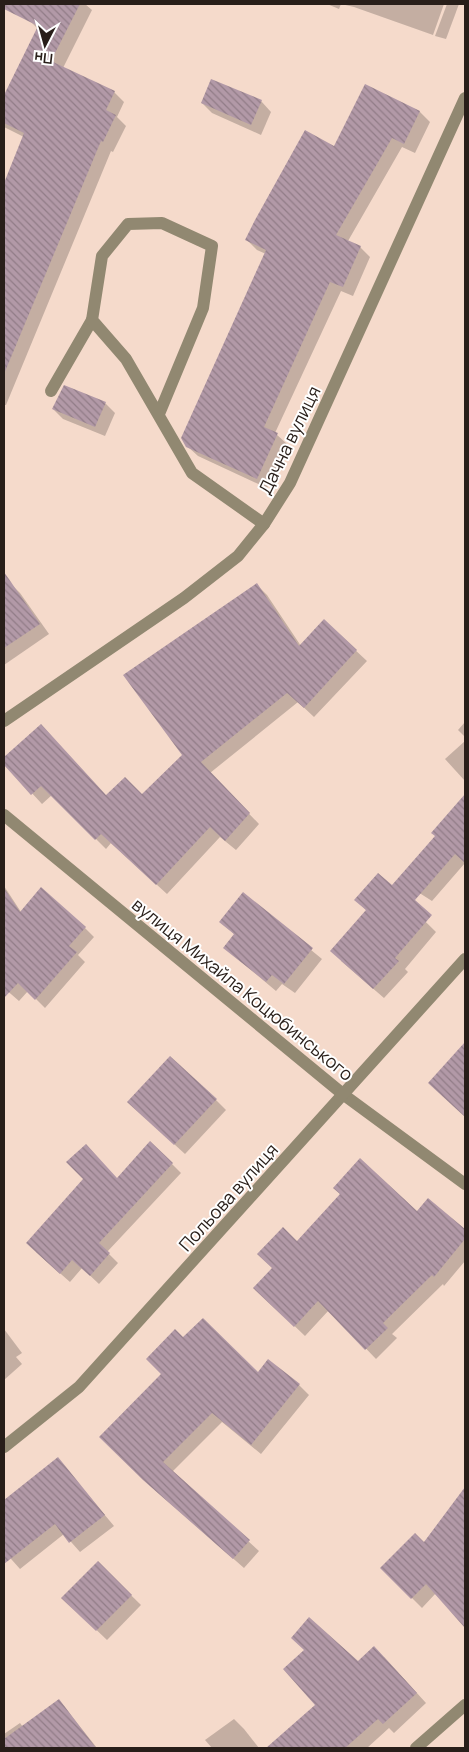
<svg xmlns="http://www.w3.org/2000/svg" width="469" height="1752" font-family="Manrope,sans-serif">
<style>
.shadow{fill:#0003}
.building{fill:url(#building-back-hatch)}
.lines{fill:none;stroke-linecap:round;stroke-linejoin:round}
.lane{stroke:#918871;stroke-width:12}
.street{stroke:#918871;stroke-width:12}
.labels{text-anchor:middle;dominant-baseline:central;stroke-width:4;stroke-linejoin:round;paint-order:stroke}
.street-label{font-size:18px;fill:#281e19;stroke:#fff}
</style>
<defs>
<pattern id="building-back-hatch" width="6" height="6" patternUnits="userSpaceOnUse" patternTransform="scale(1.25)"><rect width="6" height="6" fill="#b299a7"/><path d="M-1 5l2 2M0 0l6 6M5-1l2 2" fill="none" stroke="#917c87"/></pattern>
</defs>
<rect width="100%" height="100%" fill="#f5dacb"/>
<g class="shadow">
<polygon points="38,4 85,4 92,10 63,68 114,92 124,102 117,117 126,126 113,152 111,151 6,405 4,405 4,186 24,137 4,127 4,98 38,29 30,21"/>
<polygon points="327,4 444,4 433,35 354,7 341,4 339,9"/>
<polygon points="447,4 459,4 446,39 435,36"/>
<polygon points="366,86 420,112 430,122 415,153 402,147 348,241 360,247 370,257 353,296 341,291 275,433 287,444 267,488 198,456 187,446 266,254 257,250 247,240 335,148"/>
<polygon points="261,101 271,112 261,135 212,113 202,103"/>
<polygon points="105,403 115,413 105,436 63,419 53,409"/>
<polygon points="10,583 20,593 49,634 4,665 4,588"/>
<polygon points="257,585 267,595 301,646 324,621 367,661 314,717 298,702 210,773 259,824 236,850 220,837 167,894 111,843 106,849 52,795 42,804 4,763 4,759 41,725 106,797 142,796 184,755"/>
<polygon points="465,722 465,737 458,730"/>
<polygon points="465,741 465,781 445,759"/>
<polygon points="465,796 465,863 432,901 410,887 436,836 433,833"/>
<polygon points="378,875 436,932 405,969 408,972 384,998 341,961 367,911 356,900"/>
<polygon points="4,886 21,912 85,928 94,937 78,955 85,962 45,1008 28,991 19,1001 4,988"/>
<polygon points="243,894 322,959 295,993 282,984 276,991 225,948 235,935 221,922"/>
<polygon points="465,1044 465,1116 430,1083"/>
<polygon points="216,1100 226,1110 185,1154 139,1112"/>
<polygon points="151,1143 181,1173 107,1252 118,1263 99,1284 82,1268 70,1282 36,1252 118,1179"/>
<polygon points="334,1188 418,1213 428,1200 465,1231 465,1261 444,1286 443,1284 392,1334 397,1338 376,1359 329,1310 305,1336 255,1288 341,1195"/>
<polygon points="4,1329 22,1353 16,1357 22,1364 4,1380"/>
<polygon points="183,1339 258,1374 299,1385 309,1395 261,1454 222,1422 172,1472 259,1551 244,1568 155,1490 163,1374"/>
<polygon points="58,1459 114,1526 80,1552 64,1534 20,1569 4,1551 4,1519 14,1511"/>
<polygon points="455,1503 465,1511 465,1626 436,1593 422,1608 382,1568 424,1544"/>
<polygon points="98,1563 141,1605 107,1640 63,1598"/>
<polygon points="384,1657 426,1703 394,1733 389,1728 367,1748 268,1748 317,1705"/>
<polygon points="59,1700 97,1748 4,1748 4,1734 20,1723 23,1727"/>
<polygon points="234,1719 244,1729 259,1748 212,1748 205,1740"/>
</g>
<g class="building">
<polygon points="4,4 80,4 51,61 115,91 106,110 116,115 103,142 101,141 4,374 4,183 24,133 4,123 4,95 38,26 4,9"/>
<polygon points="211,79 262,100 251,125 201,103"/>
<polygon points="365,84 420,111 404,144 392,138 336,235 361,246 343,287 330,282 264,427 278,433 257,479 186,447 181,438 266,250 245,240 255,220 305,130 334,146"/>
<polygon points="64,385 106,402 95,427 52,409"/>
<polygon points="4,572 40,624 4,648"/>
<polygon points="257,583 299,646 324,619 357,650 304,708 287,693 201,762 250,813 225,841 210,827 156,885 101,834 95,840 41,786 31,795 4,765 4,757 41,724 106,795 125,777 142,794 182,755 123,675"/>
<polygon points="465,794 465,863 455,854 415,900 432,915 395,958 399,961 373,989 330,951 366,910 354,900 378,873 392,885 435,836 431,833"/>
<polygon points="41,887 86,927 69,946 77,952 35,1000 18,983 4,998 4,888 20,912"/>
<polygon points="243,892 313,948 284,984 272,975 266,982 223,948 234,934 219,922"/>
<polygon points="465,1042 465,1117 428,1083"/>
<polygon points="170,1056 217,1099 174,1145 127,1102"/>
<polygon points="150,1141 173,1163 99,1243 110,1253 90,1276 72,1260 60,1274 26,1243 83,1179 66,1162 86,1144 117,1178"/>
<polygon points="360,1158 417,1211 428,1198 465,1229 465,1239 434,1277 432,1275 383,1323 388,1328 365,1350 318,1301 294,1327 253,1288 272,1268 257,1254 283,1227 297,1241 340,1194 333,1188"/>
<polygon points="203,1318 258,1372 268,1359 300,1384 251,1445 212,1413 163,1462 250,1540 233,1559 143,1480 99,1437 161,1374 146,1359 175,1329 183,1337"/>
<polygon points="58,1457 105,1515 69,1543 55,1524 4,1564 4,1500"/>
<polygon points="465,1487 465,1628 426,1584 411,1599 380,1568 415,1533 424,1542"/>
<polygon points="98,1561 132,1595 96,1631 61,1598"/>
<polygon points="309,1617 358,1661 374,1646 417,1693 383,1724 378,1719 345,1748 266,1748 315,1705 283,1669 304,1650 291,1638"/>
<polygon points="59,1699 96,1748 4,1748 4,1739"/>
</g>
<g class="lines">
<g class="lane">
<polyline points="51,391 92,320"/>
<polyline points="159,414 203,308 212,246 162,223 128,224 102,256 92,320 126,359 192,473 264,524"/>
</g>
<g class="street">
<polyline points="4,721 184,598 238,556 264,524 290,483 465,98"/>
<polyline points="4,815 344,1095 465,1184"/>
<polyline points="4,1447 79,1387 465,959"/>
<polyline points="416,1748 465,1705"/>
</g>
</g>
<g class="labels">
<g class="street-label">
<text transform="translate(289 440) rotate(-64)">Дачна вулиця</text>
<text transform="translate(243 989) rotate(39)">вулиця Михайла Коцюбинського</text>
<text transform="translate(228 1197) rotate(-48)">Польова вулиця</text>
</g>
</g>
<rect width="469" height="1752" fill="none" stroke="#281e19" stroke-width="10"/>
<g transform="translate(45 45) rotate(186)" stroke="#ffffff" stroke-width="4" paint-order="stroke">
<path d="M0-4L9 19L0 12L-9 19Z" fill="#281e19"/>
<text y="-8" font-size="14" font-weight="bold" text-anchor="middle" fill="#281e19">Пн</text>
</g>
</svg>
